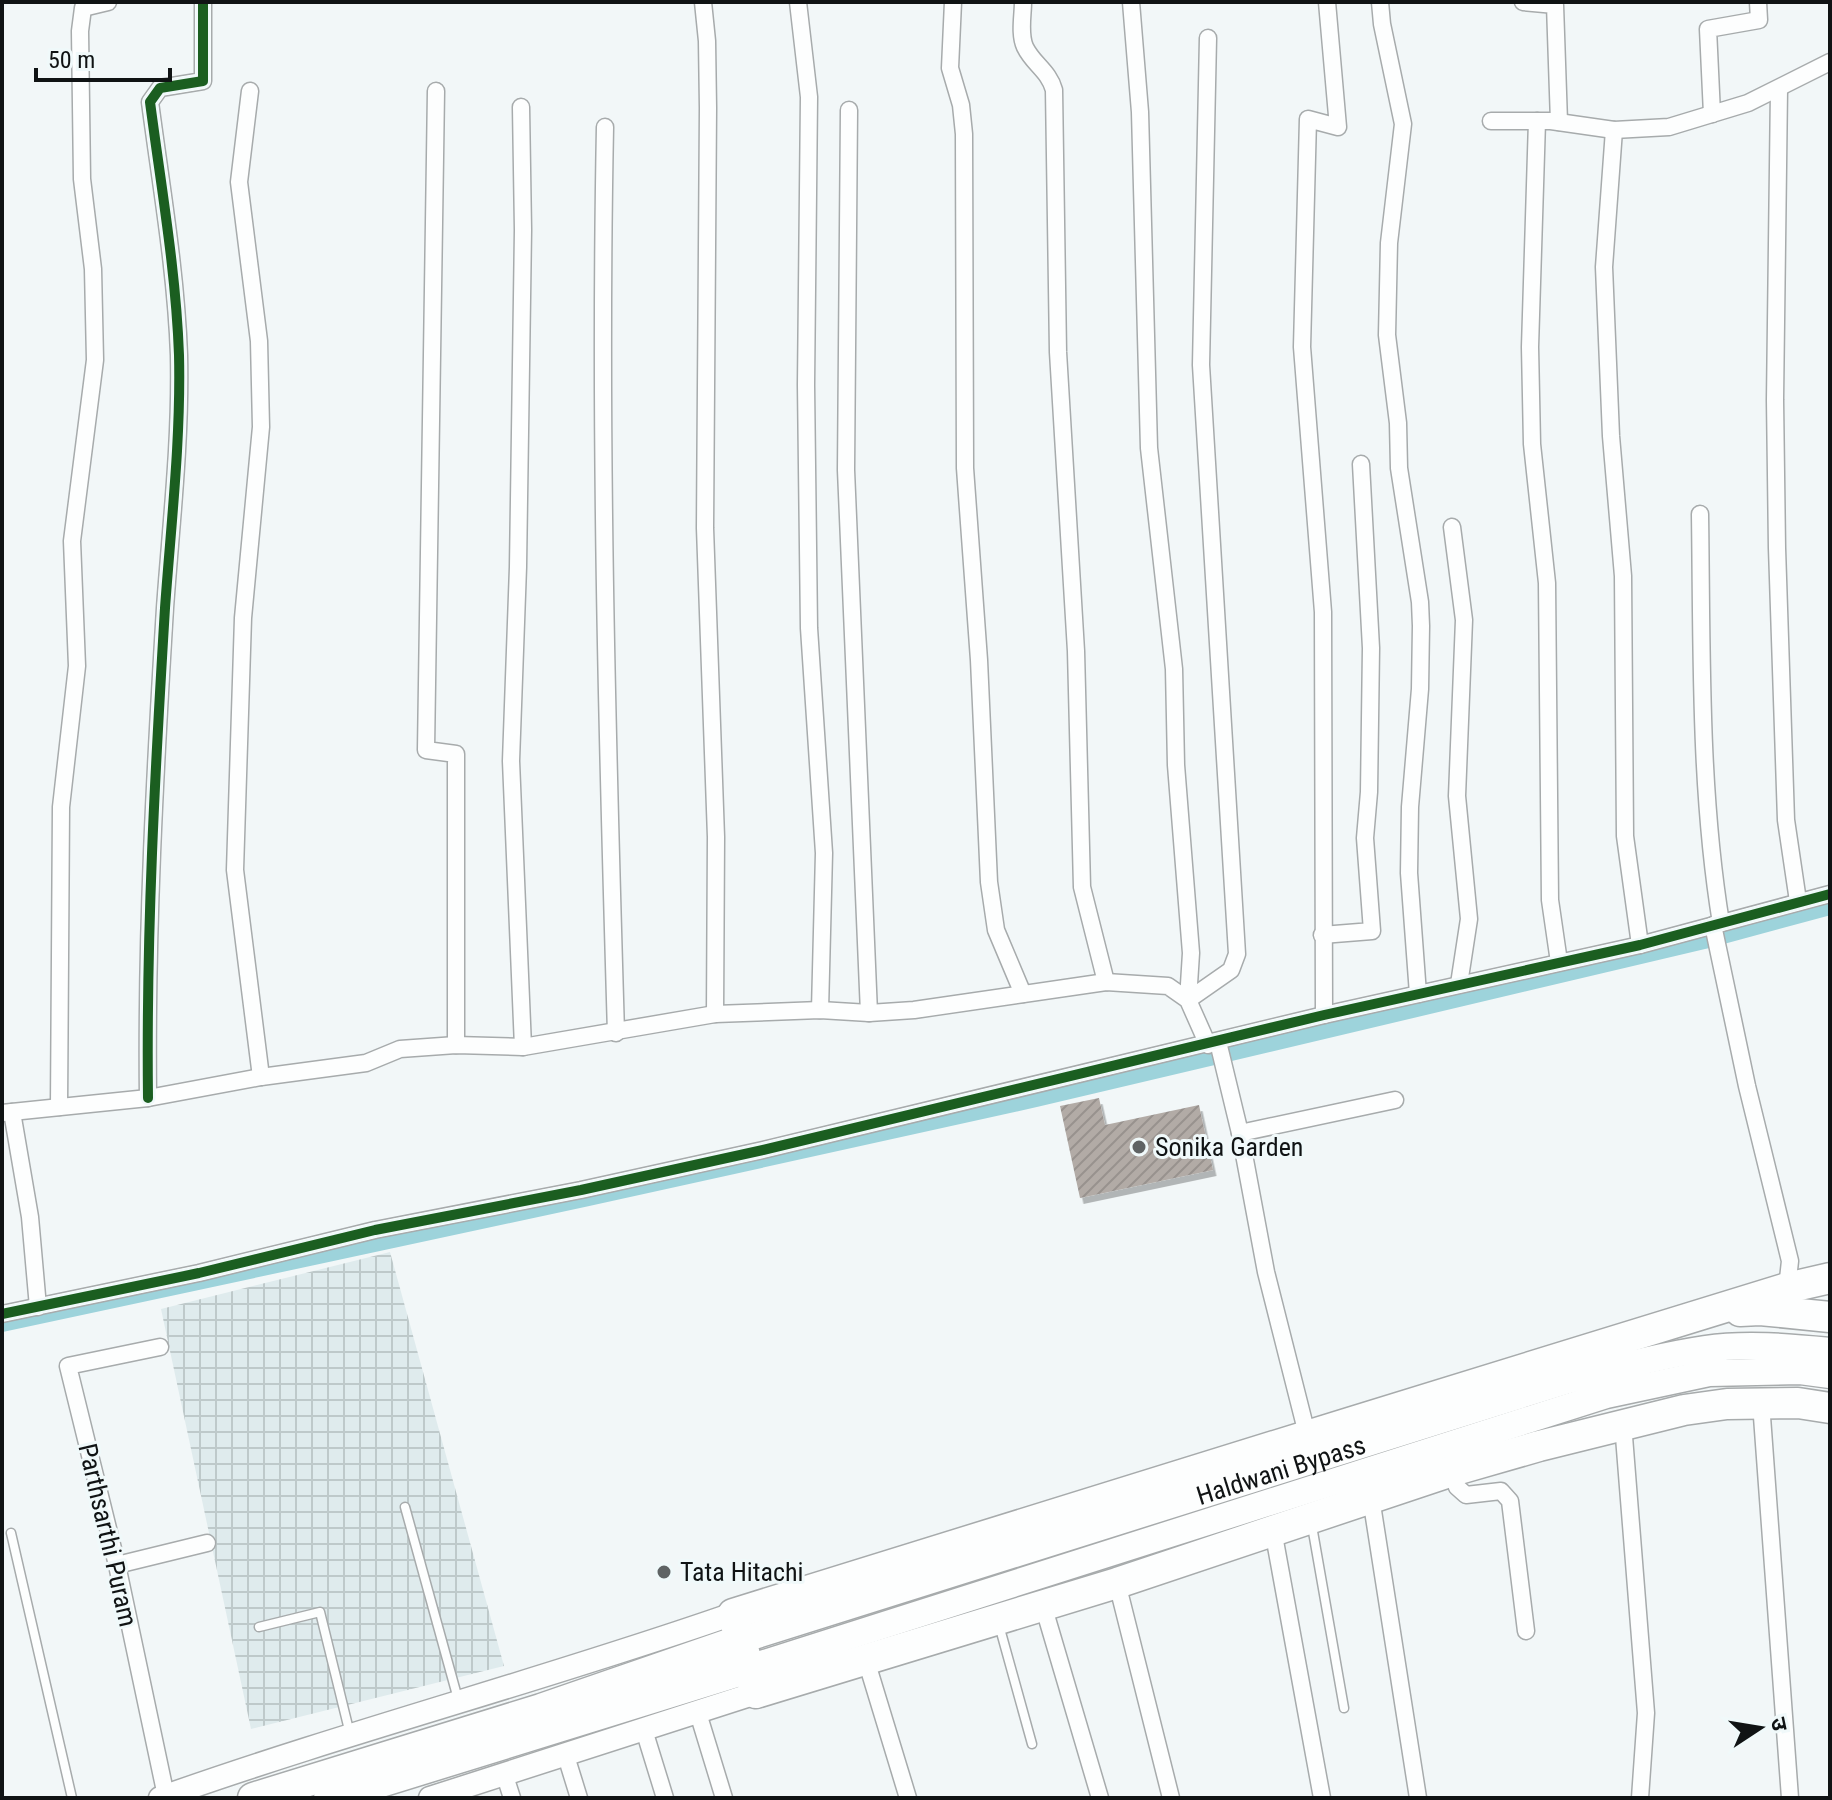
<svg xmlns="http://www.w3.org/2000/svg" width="1832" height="1800" font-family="'Roboto Condensed','Noto Sans Devanagari',sans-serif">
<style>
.industrial{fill:url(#industrial-grid)}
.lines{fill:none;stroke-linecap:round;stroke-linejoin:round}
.canal{stroke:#9dd3db;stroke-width:18}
.building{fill:url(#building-hatch);filter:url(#shadow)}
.lane-casing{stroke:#a7abac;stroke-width:11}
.street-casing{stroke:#a7abac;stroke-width:19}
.secondary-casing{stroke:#a7abac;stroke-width:25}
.primary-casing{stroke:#a7abac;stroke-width:29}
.highway-casing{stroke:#a7abac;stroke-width:33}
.lane{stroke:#fdfefe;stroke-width:8}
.street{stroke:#fdfefe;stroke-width:16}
.secondary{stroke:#fdfefe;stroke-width:22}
.primary{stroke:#fdfefe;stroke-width:26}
.highway{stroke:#fdfefe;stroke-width:30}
.cycleway-casing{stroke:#f0f9fa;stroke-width:15}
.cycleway{stroke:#1b5e20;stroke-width:10}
.poi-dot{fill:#5f6364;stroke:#f0f9fa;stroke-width:3}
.labels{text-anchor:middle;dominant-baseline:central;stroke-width:6;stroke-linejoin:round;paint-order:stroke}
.poi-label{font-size:26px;fill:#101314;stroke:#f0f9fa;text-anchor:start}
.street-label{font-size:26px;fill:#101314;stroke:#f0f9fa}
</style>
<defs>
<pattern id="industrial-grid" width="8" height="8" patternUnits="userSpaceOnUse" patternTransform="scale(2)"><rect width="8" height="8" fill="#dfebed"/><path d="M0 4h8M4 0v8" fill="none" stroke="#bec9ca"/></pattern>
<pattern id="building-hatch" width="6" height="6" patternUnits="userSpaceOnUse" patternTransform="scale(2)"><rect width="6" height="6" fill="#b2aba6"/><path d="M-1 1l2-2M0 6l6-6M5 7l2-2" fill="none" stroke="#98928e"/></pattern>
<filter id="shadow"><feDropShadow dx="3.5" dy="6" stdDeviation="0" flood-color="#0004"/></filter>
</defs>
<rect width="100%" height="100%" fill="#f2f7f8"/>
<polygon class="industrial" points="390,1252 504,1666 251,1729 161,1309"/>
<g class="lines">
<polyline class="canal" points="2,1323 584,1198 1036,1098 1704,940 1830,906"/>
</g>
<polygon class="building" points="1099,1098 1105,1125 1199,1105 1213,1170 1080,1198 1060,1106"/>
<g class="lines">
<defs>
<g id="lane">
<polyline points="405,1507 458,1699"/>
<polyline points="1312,1526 1344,1708"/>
<polyline points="11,1533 72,1798"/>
<polyline points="999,1625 1032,1744"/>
<polyline points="259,1627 320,1612 350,1734"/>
</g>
<g id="street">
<polyline points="703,2 707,41 708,108 705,528 716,837 715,1014"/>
<polyline points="798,2 809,97 806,385 809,628 824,853 820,1010"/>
<polyline points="953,2 950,68 961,105 964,134 965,468 979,660 989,882 996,930 1023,994"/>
<path d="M1023 2C1023 16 1019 34 1025 47 1033 64 1049 71 1054 90L1058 352 1076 651 1082 887 1106 982"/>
<polyline points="1131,2 1140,112 1149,448 1174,669 1176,765 1191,953 1188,1000"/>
<polyline points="1380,2 1382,24 1403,124 1389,243 1387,335 1398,423 1399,468 1420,602 1421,626 1420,689 1410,807 1409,873 1418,994"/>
<polyline points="1523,2 1555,5 1559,122"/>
<polyline points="1779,89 1775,400 1777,548 1786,820 1798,901"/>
<polyline points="250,91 239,182 259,341 261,427 243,618 235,870 261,1077"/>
<polyline points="436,91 426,750 456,754 456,1045"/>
<polyline points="521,107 523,230 518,567 511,761 523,1047"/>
<polyline points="849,110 846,470 869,1013"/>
<polyline points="1712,114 1708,29 1759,20 1758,2"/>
<polyline points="1491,121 1551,121 1614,130 1669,127 1748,103 1830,62"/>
<polyline points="1537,121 1530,347 1532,444 1547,583 1550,900 1559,962"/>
<path d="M605 127C599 429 607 731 616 1033"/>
<polyline points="1614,130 1604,267 1611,436 1623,576 1625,836 1640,945"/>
<path d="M1700 514C1702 650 1699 788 1721 923"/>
<polyline points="1452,527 1464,620 1457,796 1469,919 1459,984"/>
<polyline points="1713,925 1747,1086 1790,1261 1787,1288"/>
<polyline points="1322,935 1372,931 1365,838 1369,792 1371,648 1361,464"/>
<polyline points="1188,1000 1231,970 1237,954 1201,365 1208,38"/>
<polyline points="1324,1015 1323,612 1302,347 1308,119 1338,127 1327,2"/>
<polyline points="1218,1042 1240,1133 1266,1272 1307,1434"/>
<path d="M148 1098C146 935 155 772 165 608 171 524 181 440 179 355 176 271 161 186 150 102L160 88 203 81V2"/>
<polyline points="59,1107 61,807 77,666 72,541 95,360 93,269 82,179 80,31 83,8 108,2"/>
<polyline points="12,1112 30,1217 38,1307"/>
<polyline points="2,1113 148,1098 261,1077 366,1063 400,1049 456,1045 523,1047 715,1014 820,1010 869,1013 914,1010 1106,982 1168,986 1188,1000 1208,1045"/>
<polyline points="1240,1133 1395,1100"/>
<polyline points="2,1314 199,1273 375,1230 581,1190 763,1150 1324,1015 1640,945 1830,894"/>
<polyline points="160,1347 68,1366 117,1565 166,1796"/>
<polyline points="1761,1403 1790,1798"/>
<polyline points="1623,1424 1646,1713 1640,1798"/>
<polyline points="1452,1471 1457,1487 1466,1495 1501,1491 1510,1501 1526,1631"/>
<polyline points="1371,1498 1418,1798"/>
<polyline points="1273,1530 1322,1798"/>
<polyline points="117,1565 207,1543"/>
<polyline points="1117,1583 1171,1798"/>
<polyline points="1043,1605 1100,1798"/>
<polyline points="866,1660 908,1798"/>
<polyline points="698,1713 724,1798"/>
<polyline points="644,1730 665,1798"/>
<polyline points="566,1756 579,1798"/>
<polyline points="505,1776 512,1798"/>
</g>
<g id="secondary">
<path d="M160 1798C349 1731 544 1680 733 1614"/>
<polyline points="430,1798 756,1693"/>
</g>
<g id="primary">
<path id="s1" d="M741 1640 1565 1381C1612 1369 1658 1356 1705 1349 1746 1343 1789 1347 1830 1351"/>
<polyline points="749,1668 1606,1395 1709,1373 1800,1371 1830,1375"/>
</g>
<g id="highway">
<path d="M1830 1278 1787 1288C1435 1395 1085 1506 733 1614L756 1693 1117 1583 1452 1471 1539 1446 1684 1410 1727 1404 1798 1403 1830 1408"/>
<polyline points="1740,1311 1760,1310 1830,1317"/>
<polyline points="253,1798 541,1709 741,1640"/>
<polyline points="329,1798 749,1668"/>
</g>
</defs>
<use href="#lane" class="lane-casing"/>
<use href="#street" class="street-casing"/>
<use href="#secondary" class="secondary-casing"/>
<use href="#primary" class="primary-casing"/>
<use href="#highway" class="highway-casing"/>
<use href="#lane" class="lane"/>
<use href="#street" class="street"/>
<use href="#secondary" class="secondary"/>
<use href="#primary" class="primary"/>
<use href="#highway" class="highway"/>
<defs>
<g id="cycleway">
<path d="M148 1098C146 935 155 772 165 608 171 524 181 440 179 355 176 271 161 186 150 102L160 88 203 81V2"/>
<polyline points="2,1314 199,1273 375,1230 581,1190 763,1150 1324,1015 1640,945 1830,894"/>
</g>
</defs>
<use href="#cycleway" class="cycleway-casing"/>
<use href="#cycleway" class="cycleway"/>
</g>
<g class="poi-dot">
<circle cx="1139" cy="1147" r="8"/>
<circle cx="664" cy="1572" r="8"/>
</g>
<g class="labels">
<g class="poi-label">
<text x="1155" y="1147">Sonika Garden</text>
<text x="680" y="1572">Tata Hitachi</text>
</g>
<g class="street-label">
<text stroke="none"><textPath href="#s1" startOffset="566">Haldwani Bypass</textPath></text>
<text transform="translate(108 1535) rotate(77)">Parthsarthi Puram</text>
</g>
</g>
<rect width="1832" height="1800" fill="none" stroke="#101314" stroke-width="8"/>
<g transform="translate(1760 1728) rotate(78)" stroke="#f0f9fa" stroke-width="6" paint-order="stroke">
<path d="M0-6L14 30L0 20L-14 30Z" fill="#101314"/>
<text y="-12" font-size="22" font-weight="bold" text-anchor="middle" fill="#101314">उ</text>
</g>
<path d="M36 68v12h134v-12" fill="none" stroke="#101314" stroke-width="4"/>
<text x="48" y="68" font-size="24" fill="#101314" stroke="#f0f9fa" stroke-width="6" paint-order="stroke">50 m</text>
</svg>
